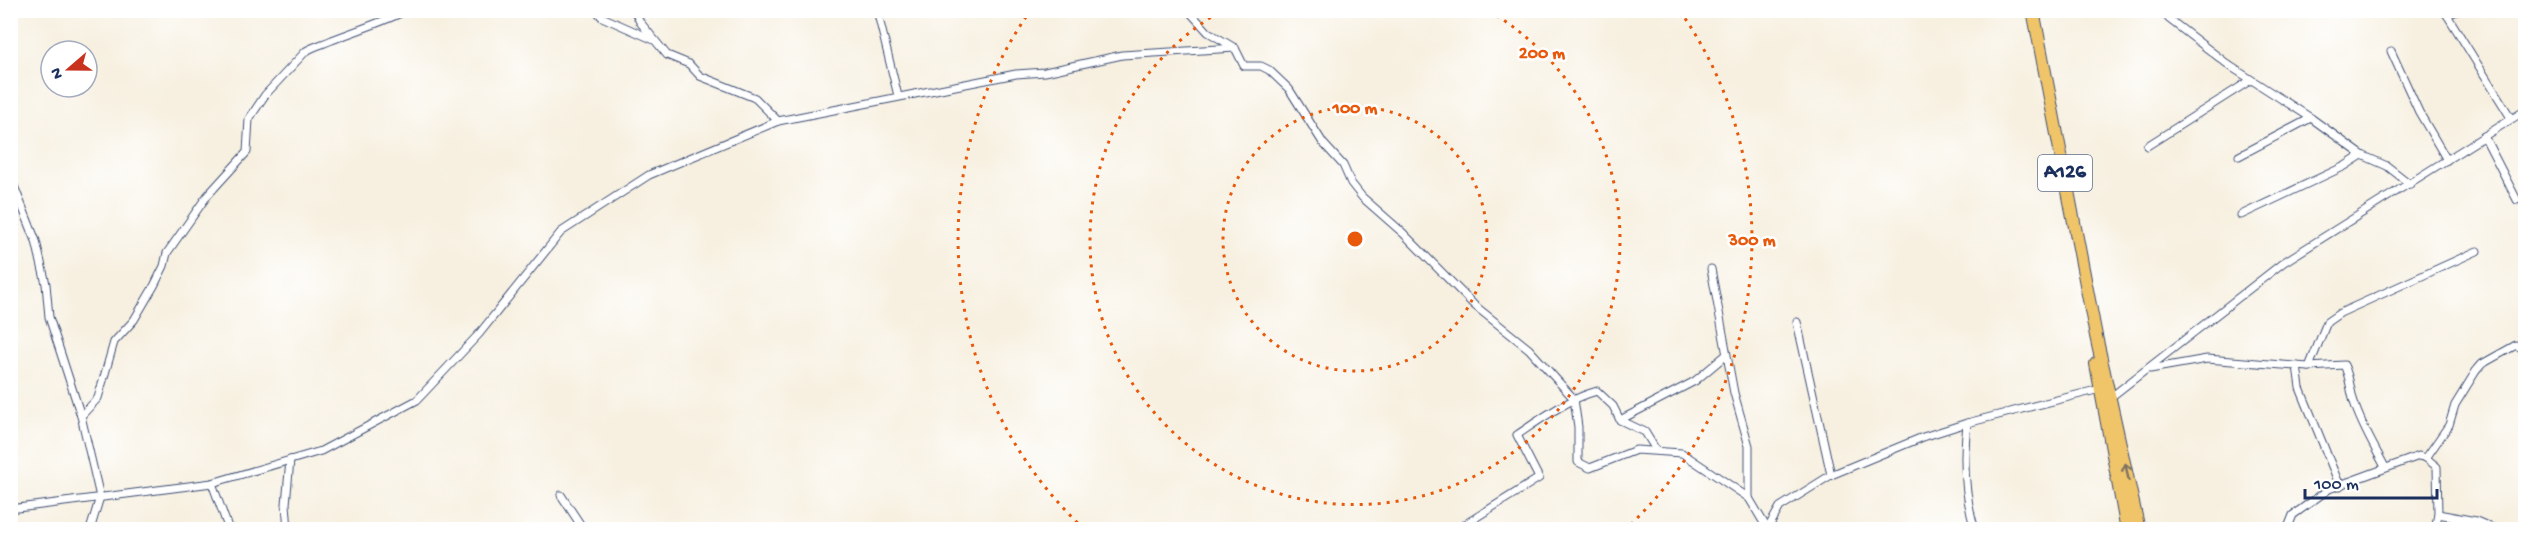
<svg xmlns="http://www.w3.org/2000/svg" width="2536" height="540" font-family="'Gochi Hand',sans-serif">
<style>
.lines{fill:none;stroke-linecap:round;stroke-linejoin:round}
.street-casing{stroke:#3c4c72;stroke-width:9}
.highway-casing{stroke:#3c4c72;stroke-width:14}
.street{stroke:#fff;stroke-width:7}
.highway{stroke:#f0c469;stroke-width:12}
.oneway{stroke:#7b7263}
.ring{fill:none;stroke:#e8590c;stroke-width:3;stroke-dasharray:3 6}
.labels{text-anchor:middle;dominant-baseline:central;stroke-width:5;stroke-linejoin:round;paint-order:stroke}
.shield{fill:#fff;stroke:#5f6d8e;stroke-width:1.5}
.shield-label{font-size:21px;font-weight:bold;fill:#1b2f5e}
.centre{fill:#e8590c;stroke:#fff;stroke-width:3}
.ring-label{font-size:18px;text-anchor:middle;font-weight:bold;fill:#e8590c;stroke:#fff;stroke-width:5;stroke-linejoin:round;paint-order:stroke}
</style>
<rect width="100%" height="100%" fill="#fff"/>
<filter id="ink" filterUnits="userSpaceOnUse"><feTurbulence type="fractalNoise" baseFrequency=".0167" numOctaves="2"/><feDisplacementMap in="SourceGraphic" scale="12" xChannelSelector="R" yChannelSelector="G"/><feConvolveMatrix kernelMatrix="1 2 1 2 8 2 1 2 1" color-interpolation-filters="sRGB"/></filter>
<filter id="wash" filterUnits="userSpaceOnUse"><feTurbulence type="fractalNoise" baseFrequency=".008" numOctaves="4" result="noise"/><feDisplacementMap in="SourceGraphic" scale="24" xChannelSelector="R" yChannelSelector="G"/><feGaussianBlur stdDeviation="1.35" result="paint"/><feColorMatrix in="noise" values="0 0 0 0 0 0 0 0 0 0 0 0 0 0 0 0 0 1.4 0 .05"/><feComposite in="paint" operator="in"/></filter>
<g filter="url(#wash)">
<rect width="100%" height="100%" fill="#f7f0e0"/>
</g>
<g filter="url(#ink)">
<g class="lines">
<defs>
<g id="street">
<polyline points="596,10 602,17 654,40"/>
<polyline points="634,10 640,22 667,55 689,64 700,76 755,98 778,121"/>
<polyline points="877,10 898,96"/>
<polyline points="1188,10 1208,32 1235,48 1244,66 1261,66 1269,70 1289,89 1323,143 1343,165 1351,183 1362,197 1403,233 1474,305 1529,349 1574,399 1578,427 1578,462 1590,468 1636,450 1682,453 1749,498 1768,530"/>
<polyline points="2163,10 2169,19 2230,66 2311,118 2362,155 2387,166 2410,184"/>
<polyline points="2444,10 2511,118"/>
<polyline points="2447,15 2459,10"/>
<polyline points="2391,51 2419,112 2447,160"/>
<polyline points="2484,136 2517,200"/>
<polyline points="2147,146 2251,80"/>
<polyline points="2239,156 2311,118"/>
<polyline points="10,176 36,241 46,284 49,317 81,416 100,497 90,530"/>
<polyline points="2241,215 2345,166 2362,155"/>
<polyline points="1711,269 1734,393 1749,446 1749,498"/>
<polyline points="1797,322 1831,475"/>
<polyline points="2297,366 2300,388 2340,486"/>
<polyline points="2309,367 2327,322 2340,313 2477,251"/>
<path d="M2150 369 2207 359 2309 367 2344 365C2350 377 2350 390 2354 402 2361 425 2374 446 2385 467"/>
<polyline points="2111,397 2284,262 2526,110"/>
<path d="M81 416 98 398 114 342 134 320 154 286 164 266 167 253 207 196 247 152 249 119 265 95 306 51C315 46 323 44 332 40 357 30 384 22 407 10"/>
<polyline points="1620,420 1695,381 1726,355"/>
<path d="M1967 423C1963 459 1964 494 1975 530"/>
<polyline points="2426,458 2449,425 2455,405 2476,371 2482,364 2516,345 2526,351"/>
<polyline points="212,483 229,530"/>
<polyline points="561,495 584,530"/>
<polyline points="10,509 212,483 321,451 417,400 479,334 561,232 649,175 778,121 1016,74 1045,72 1122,55 1235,48"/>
<polyline points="2438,514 2476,521 2497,530"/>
<polyline points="288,530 286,504 290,460"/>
<path d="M1456 530 1539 478 1517 435C1542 418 1568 399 1597 391L1613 406 1620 420 1645 432 1656 450"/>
<polyline points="1767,530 1780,507 1831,475 1923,437 1967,423 2100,389"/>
<polyline points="2287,530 2293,515 2329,489 2419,456 2426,458 2437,467 2438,514 2435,530"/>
</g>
<g id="highway">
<polyline points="2033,10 2096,336 2139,530"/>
<polyline points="2096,364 2127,530"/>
</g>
</defs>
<use href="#street" class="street-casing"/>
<use href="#highway" class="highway-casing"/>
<use href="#street" class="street"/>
<use href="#highway" class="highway"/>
</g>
<defs><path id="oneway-shaft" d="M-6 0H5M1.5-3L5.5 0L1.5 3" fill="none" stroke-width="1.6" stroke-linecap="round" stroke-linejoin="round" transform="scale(1.5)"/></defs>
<use class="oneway" href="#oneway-shaft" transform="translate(2127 472) rotate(-101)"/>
</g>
<g class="ring">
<circle cx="1355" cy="239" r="132"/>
<path d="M1489 11A265 265 0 1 1 1221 11"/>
<path d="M1084 529A397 397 0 0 1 1030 11M1680 11A397 397 0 0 1 1626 529"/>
</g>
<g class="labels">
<rect class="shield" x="2038" y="155" width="54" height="36" rx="4.5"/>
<g class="shield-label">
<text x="2065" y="173">A126</text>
</g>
</g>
<circle cx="1355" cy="239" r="9" class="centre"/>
<g class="ring-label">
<text x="1542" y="58">200 m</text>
<text x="1355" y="113">100 m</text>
<text x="1752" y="245">300 m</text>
</g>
<rect width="2536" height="540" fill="none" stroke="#fff" stroke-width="36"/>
<g transform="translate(69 69) rotate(250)"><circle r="28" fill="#ffffff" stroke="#a4acbf" stroke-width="1.5"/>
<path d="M0-4.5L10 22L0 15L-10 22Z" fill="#c8321e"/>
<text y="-9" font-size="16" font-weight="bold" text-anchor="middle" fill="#1b2f5e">N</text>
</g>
<path d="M2305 489v9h132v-9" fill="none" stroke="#1b2f5e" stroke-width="3"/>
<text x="2314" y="489" font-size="18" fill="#1b2f5e" stroke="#ffffff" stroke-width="4.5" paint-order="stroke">100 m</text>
</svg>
